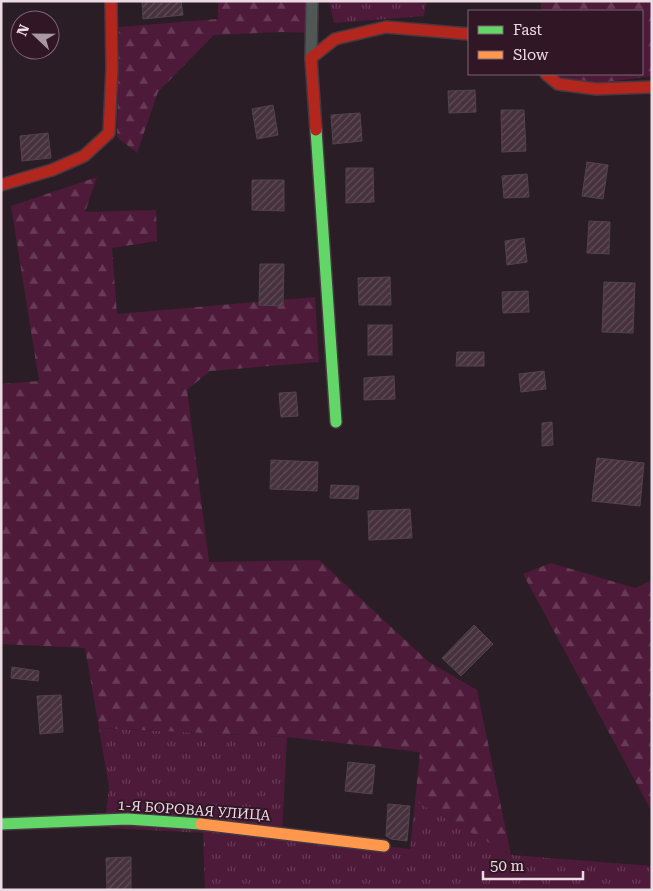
<svg xmlns="http://www.w3.org/2000/svg" width="653" height="891" font-family="'Roboto Serif',serif">
<style>
.grass{fill:url(#grass-tufts)}
.forest{fill:url(#forest-firs)}
.building{fill:url(#building-hatch);stroke:#50444b}
.lines{fill:none;stroke-linecap:round;stroke-linejoin:round}
.street-casing{stroke:#453840;stroke-width:14}
.fast-casing{stroke:#453840;stroke-width:14}
.slow-casing{stroke:#453840;stroke-width:14}
.jam-casing{stroke:#453840;stroke-width:14}
.street{stroke:#505754;stroke-width:11}
.fast{stroke:#63d668;stroke-width:11}
.slow{stroke:#ff974d;stroke-width:11}
.jam{stroke:#b3261e;stroke-width:11}
.labels{text-anchor:middle;dominant-baseline:central;stroke-width:4;stroke-linejoin:round;paint-order:stroke}
.street-label{font-size:14px;fill:#eddbe4;stroke:#311726}
</style>
<defs>
<pattern id="grass-tufts" width="24" height="20" patternUnits="userSpaceOnUse" patternTransform="scale(1.25)"><rect width="24" height="20" fill="#4d1a39"/><path d="M3 7l-1-3M5 7V3M7 7l1-3M15 17l-1-3M17 17v-4M19 17l1-3" fill="none" stroke="#673b56"/></pattern>
<pattern id="forest-firs" width="22" height="20" patternUnits="userSpaceOnUse" patternTransform="scale(1.25)"><rect width="22" height="20" fill="#4d1a39"/><path d="M5 1l3.5 6h-7zM16 11l3.5 6h-7z" fill="#673b56"/></pattern>
<pattern id="building-hatch" width="6" height="6" patternUnits="userSpaceOnUse" patternTransform="scale(1.25)"><rect width="6" height="6" fill="#46313d"/><path d="M-1 1l2-2M0 6l6-6M5 7l2-2" fill="none" stroke="#614e59"/></pattern>
</defs>
<rect width="100%" height="100%" fill="#2b1d25"/>
<g class="grass">
<polygon points="329,1 426,1 424,16 334,23"/>
<polygon points="99,728 287,737 282,834 410,849 415,801 511,855 652,866 652,890 205,890 203,833 109,828 106,813 109,787"/>
</g>
<g class="forest">
<polygon points="218,1 314,1 314,33 282,32 214,35 158,92 137,153 117,137 119,27 218,19"/>
<polygon points="541,1 652,1 652,76 570,87 558,74 642,74 642,11 541,11"/>
<polygon points="97,177 85,212 156,210 157,241 112,248 117,314 315,297 319,362 210,371 187,390 209,562 319,560 429,662 477,690 511,855 415,801 420,752 287,737 99,728 85,648 1,644 1,384 39,381 11,206"/>
<polygon points="551,563 635,588 652,580 652,812 523,574"/>
</g>
<g class="building">
<polygon points="142,1 181,1 183,15 143,19"/>
<polygon points="475,90 476,112 449,113 448,91"/>
<polygon points="273,105 278,135 257,139 252,109"/>
<polygon points="501,110 524,110 526,151 502,152"/>
<polygon points="360,113 362,141 333,144 331,115"/>
<polygon points="48,133 51,158 22,161 20,136"/>
<polygon points="587,162 608,165 603,199 582,196"/>
<polygon points="346,168 373,168 374,202 346,203"/>
<polygon points="527,174 529,197 504,198 502,176"/>
<polygon points="252,180 284,180 284,211 252,210"/>
<polygon points="589,221 610,222 609,254 587,253"/>
<polygon points="524,238 527,262 507,265 505,241"/>
<polygon points="260,264 284,264 283,306 259,305"/>
<polygon points="390,277 391,305 359,305 358,278"/>
<polygon points="604,282 635,283 633,333 602,332"/>
<polygon points="528,291 529,312 503,313 502,292"/>
<rect x="368" y="325" width="24" height="30"/>
<polygon points="457,352 484,352 484,366 456,366"/>
<polygon points="544,371 546,389 521,392 519,374"/>
<polygon points="394,376 395,399 364,400 364,378"/>
<polygon points="296,392 298,416 281,417 279,393"/>
<polygon points="552,422 553,445 542,446 542,423"/>
<polygon points="597,458 644,463 640,506 592,501"/>
<polygon points="271,460 318,462 317,491 270,489"/>
<polygon points="331,485 359,486 358,499 330,498"/>
<polygon points="410,509 412,538 369,540 368,511"/>
<polygon points="474,625 493,644 461,676 442,658"/>
<polygon points="12,667 39,671 38,681 11,678"/>
<polygon points="61,695 63,732 40,734 37,696"/>
<polygon points="348,762 375,765 372,794 345,791"/>
<polygon points="388,804 410,806 407,841 391,839 386,836"/>
<polygon points="131,857 131,890 107,890 106,858"/>
</g>
<g class="lines">
<defs>
<polyline id="street" points="311,58 312,1"/>
<g id="fast">
<polyline points="316,130 336,422"/>
<polyline points="1,824 127,819 201,824"/>
</g>
<polyline id="slow" points="201,824 384,846"/>
<g id="jam">
<polyline points="546,74 558,84 596,89 652,87"/>
<polyline points="316,130 311,58 335,39 386,27 469,34"/>
<polyline points="1,185 52,170 84,156 109,133 112,68 111,1"/>
</g>
</defs>
<use href="#street" class="street-casing"/>
<use href="#fast" class="fast-casing"/>
<use href="#slow" class="slow-casing"/>
<use href="#jam" class="jam-casing"/>
<use href="#street" class="street"/>
<use href="#fast" class="fast"/>
<use href="#slow" class="slow"/>
<use href="#jam" class="jam"/>
</g>
<g class="labels">
<g class="street-label">
<text transform="translate(194 810) rotate(4)">1-Я БОРОВАЯ УЛИЦА</text>
</g>
</g>
<rect width="653" height="891" fill="none" stroke="#eddbe4" stroke-width="5"/>
<rect x="468" y="10" width="175" height="65" fill="#311726" stroke="#7c6572"/>
<rect x="478" y="26" width="25" height="8" fill="#63d668" stroke="#7c6572"/>
<text x="513" y="35" font-size="15" fill="#eddbe4">Fast</text>
<rect x="478" y="51" width="25" height="8" fill="#ff974d" stroke="#7c6572"/>
<text x="513" y="60" font-size="15" fill="#eddbe4">Slow</text>
<g transform="translate(35 35) rotate(292)"><circle r="24" fill="#311726" stroke="#7c6572"/>
<path d="M0-4L9 19L0 12L-9 19Z" fill="#a998a1"/>
<text y="-8" font-size="14" font-weight="bold" text-anchor="middle" fill="#eddbe4">N</text>
</g>
<path d="M483 871v8h100v-8" fill="none" stroke="#eddbe4" stroke-width="2.5"/>
<text x="490" y="871" font-size="15" fill="#eddbe4" stroke="#311726" stroke-width="4" paint-order="stroke">50 m</text>
</svg>
